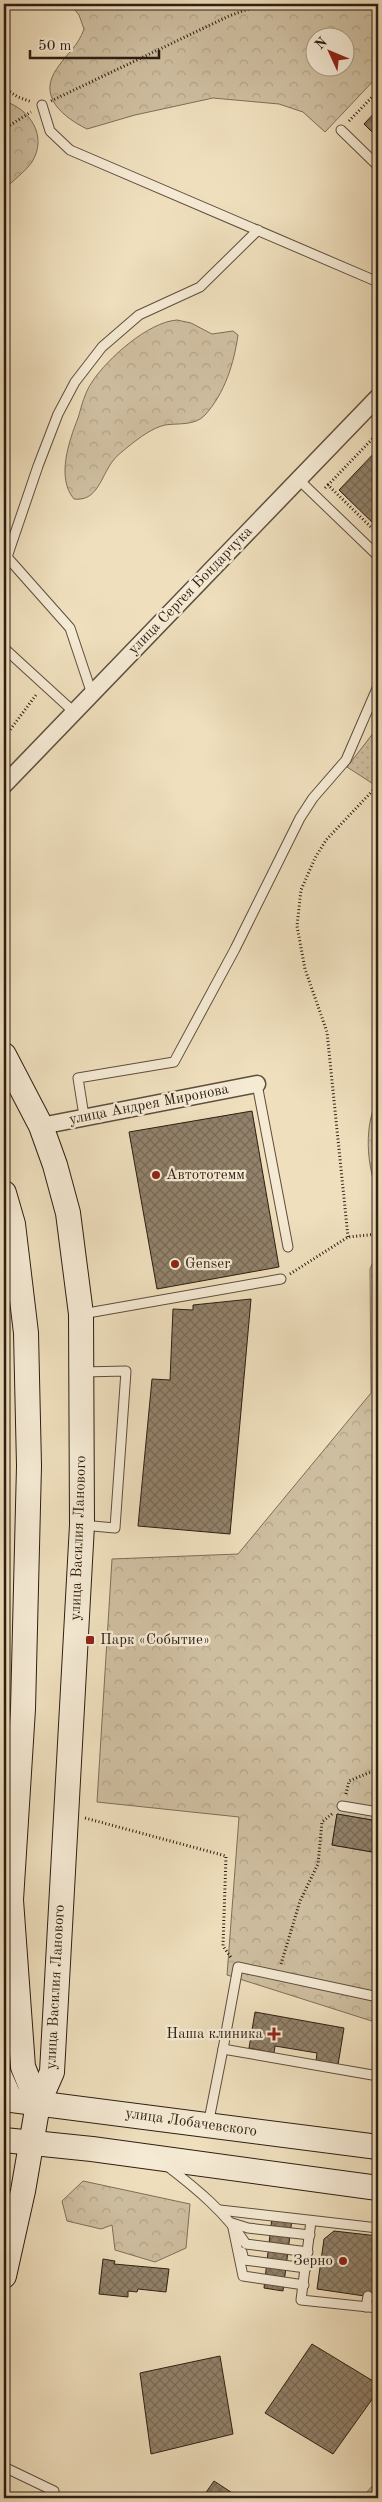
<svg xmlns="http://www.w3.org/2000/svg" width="382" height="2502" font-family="'Old Standard TT',serif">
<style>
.grass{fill:url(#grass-dots);stroke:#7e6e59}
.forest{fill:url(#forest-crowns);stroke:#7e6e59;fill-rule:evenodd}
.building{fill:url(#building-cross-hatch);stroke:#2d1e12}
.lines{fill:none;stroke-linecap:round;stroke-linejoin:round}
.lane-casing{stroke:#5e4e3d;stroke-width:11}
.street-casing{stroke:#5e4e3d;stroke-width:19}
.secondary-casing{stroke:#2d1e12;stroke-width:26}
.path{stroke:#2d1e12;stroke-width:3;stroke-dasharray:1 2.5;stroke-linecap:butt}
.lane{stroke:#f5ead4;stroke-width:9}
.street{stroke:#f5ead4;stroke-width:16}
.secondary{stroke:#f5ead4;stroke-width:24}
.poi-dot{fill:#8f2418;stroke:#f5ead4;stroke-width:2}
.labels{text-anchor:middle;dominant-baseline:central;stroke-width:4.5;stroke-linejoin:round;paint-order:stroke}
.street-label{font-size:15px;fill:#2d1e12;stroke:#f5ead4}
.poi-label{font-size:15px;fill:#2d1e12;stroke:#f5ead4;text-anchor:start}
</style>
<defs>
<pattern id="grass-dots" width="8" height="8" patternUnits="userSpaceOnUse" patternTransform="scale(1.25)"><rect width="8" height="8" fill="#cebea0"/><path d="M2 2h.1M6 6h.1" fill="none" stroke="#b1a389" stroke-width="1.8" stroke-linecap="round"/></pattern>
<pattern id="forest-crowns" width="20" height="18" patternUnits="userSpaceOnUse" patternTransform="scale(1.25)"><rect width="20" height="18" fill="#cebea0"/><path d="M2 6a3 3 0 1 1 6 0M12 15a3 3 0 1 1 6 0" fill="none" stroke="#b1a389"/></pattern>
<pattern id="building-cross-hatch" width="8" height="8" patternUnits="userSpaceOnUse" patternTransform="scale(1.25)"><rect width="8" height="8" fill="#92826b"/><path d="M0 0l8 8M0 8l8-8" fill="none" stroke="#786a57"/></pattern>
</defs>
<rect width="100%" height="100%" fill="#efdfbd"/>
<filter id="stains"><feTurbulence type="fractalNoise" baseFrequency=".004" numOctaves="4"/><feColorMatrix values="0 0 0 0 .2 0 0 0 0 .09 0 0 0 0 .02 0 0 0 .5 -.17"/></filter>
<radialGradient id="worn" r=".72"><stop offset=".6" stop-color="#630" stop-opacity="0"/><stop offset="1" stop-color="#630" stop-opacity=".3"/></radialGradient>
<polygon class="grass" points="378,727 378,787 347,767"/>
<g class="forest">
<path d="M70 4H378V76L325 132 303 112 279 104 213 98 135 115 87 129C63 117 36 96 58 67 68 52 77 48 84 29L79 15ZM314 38H344V68H314Z"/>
<path d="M4 101C30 109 48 136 32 162 25 172 12 181 4 190Z"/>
<path d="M177 320 191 323 212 334 233 331 238 335C234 363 225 393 205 415 195 426 178 423 165 425 152 428 139 438 129 446 123 451 116 456 112 462 101 477 97 502 74 499 56 478 69 441 78 418 82 405 84 394 92 382 107 359 148 322 177 320Z"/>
<path d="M378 1099V1192C366 1166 364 1123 378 1099Z"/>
<polygon points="378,1250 378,1821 337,1814 332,1845 378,1853 378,2023 227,1975 239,1817 97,1802 112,1559 238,1554 371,1393 370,1269"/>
<polygon points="83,2181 190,2204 186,2248 155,2262 115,2250 112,2225 101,2229 67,2221 62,2201"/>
<polygon points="378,2479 378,2498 362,2498"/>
</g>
<g class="building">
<polygon points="378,109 378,138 364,124"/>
<polygon points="378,449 378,528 339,490"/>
<polygon points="252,1111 279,1267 157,1289 129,1132"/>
<polygon points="251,1299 230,1534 138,1526 152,1379 170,1380 173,1309 193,1310 193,1305"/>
<polygon points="337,1814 378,1821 378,1853 332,1845"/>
<polygon points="255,2012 344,2028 338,2065 316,2061 317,2053 275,2046 274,2053 249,2048"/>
<polygon points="272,2217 292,2219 283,2291 264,2288"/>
<polygon points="334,2231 378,2236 378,2298 317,2289 324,2239"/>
<polygon points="103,2259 115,2261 114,2264 169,2269 166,2292 138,2289 137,2292 128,2291 128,2297 99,2294"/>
<polygon points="312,2344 378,2384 378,2391 333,2454 265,2413"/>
<polygon points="220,2356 233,2434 151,2454 140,2373"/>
<polygon points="214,2481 240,2498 202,2498"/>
</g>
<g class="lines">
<defs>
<g id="lane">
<polyline points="42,105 50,131 70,150 378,282"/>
<polyline points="341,130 378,166"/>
<polyline points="298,479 378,556"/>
<polyline points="4,648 74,712"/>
<polyline points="92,694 70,628 7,557 38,466 58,414 75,382 102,347 139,315 200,287 258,230"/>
<polyline points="257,1084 288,1247"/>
<polyline points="84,1116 78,1078 174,1062 235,949 300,818 313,798 346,760 378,686"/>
<polyline points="82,1314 281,1279"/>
<polyline points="82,1372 126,1371 115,1528 82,1525"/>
<polyline points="342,1806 378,1812"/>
<polyline points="223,2049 238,1967 378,1997"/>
<polyline points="4,2067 18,2098"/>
<polyline points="208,2125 223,2049 378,2076"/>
<path d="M167 2166C197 2189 225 2212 246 2244L308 2252"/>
<polyline points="220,2210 378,2228"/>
<polyline points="311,2221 301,2300 378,2308"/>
<polyline points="232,2223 248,2228 310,2235"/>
<polyline points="233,2228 243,2276 304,2285"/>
<polyline points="242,2252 244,2260 306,2268"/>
<polyline points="366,2307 368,2296"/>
<polyline points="4,2467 54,2491"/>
</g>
<g id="street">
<polyline points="4,785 378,397"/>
<polyline points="41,1126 257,1084"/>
</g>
<g id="secondary">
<polyline points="4,1055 41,1126 55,1165 68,1213 81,1314 82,1525 52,2072 38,2104 23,2191 4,2276"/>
<polyline points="4,1193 13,1224 26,1333 29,1466 23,1709 11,1900 23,2067 38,2104"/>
<polyline points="4,2099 378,2147"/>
<polyline points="4,2140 92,2149 378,2188"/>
</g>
</defs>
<use href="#lane" class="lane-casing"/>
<use href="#street" class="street-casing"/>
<use href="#secondary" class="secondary-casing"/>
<g class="path">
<polyline points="4,88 18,97 32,102"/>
<polyline points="51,101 229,16 262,4"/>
<polyline points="349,121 378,91"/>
<polyline points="4,129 31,112"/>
<polyline points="328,485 378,433"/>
<polyline points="325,488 328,485 378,534"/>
<polyline points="4,738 36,695"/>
<polyline points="348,1237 327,1032 305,969 297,926 301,890 315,858 326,840 378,785"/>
<polyline points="290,1274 348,1237 378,1234"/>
<polyline points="346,1794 349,1781 378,1769"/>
<polyline points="85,1818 226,1856 223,1946 232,1959"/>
<polyline points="281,1964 300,1901 318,1864 322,1822 333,1813"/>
</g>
<use href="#lane" class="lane"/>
<use href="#street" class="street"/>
<use href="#secondary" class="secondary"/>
</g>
<g class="poi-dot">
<circle cx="156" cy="1175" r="5"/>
<circle cx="175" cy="1264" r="5"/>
<rect x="85" y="1635" width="10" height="10" rx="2.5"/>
<path d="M271.5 2026.5h5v5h5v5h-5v5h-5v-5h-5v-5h5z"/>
<circle cx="343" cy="2261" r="5"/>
</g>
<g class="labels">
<g class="street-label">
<text transform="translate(191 591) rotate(-46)">улица Сергея Бондарчука</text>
<text transform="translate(149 1105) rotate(-11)">улица Андрея Миронова</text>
<text transform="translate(79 1538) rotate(-88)">улица Василия Ланового</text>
<text transform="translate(56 1987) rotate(-87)">улица Василия Ланового</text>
<text transform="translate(191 2123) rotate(8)">улица Лобачевского</text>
</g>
<g class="poi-label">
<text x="166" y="1175">Автототемм</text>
<text x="185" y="1264">Genser</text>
<text x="100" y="1640">Парк «Событие»</text>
<text x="263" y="2034" text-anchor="end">Наша клиника</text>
<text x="333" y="2261" text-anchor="end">Зерно</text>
</g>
</g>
<rect width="382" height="2502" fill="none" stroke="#efdfbd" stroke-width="20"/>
<rect x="5" y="5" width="372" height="2492" fill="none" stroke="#2d1e12" stroke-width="2.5"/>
<rect x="10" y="10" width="362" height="2482" fill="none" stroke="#2d1e12"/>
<g transform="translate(330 52) rotate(314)"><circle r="24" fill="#f5ead4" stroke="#a59886"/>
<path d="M0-4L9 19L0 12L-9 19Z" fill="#8f2418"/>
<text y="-8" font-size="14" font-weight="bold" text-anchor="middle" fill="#2d1e12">N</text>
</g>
<path d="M30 50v8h129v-8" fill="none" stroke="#2d1e12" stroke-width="2.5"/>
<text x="38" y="50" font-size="15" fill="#2d1e12" stroke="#f5ead4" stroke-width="4" paint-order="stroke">50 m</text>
<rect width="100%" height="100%" filter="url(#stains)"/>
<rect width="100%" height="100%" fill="url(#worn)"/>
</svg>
